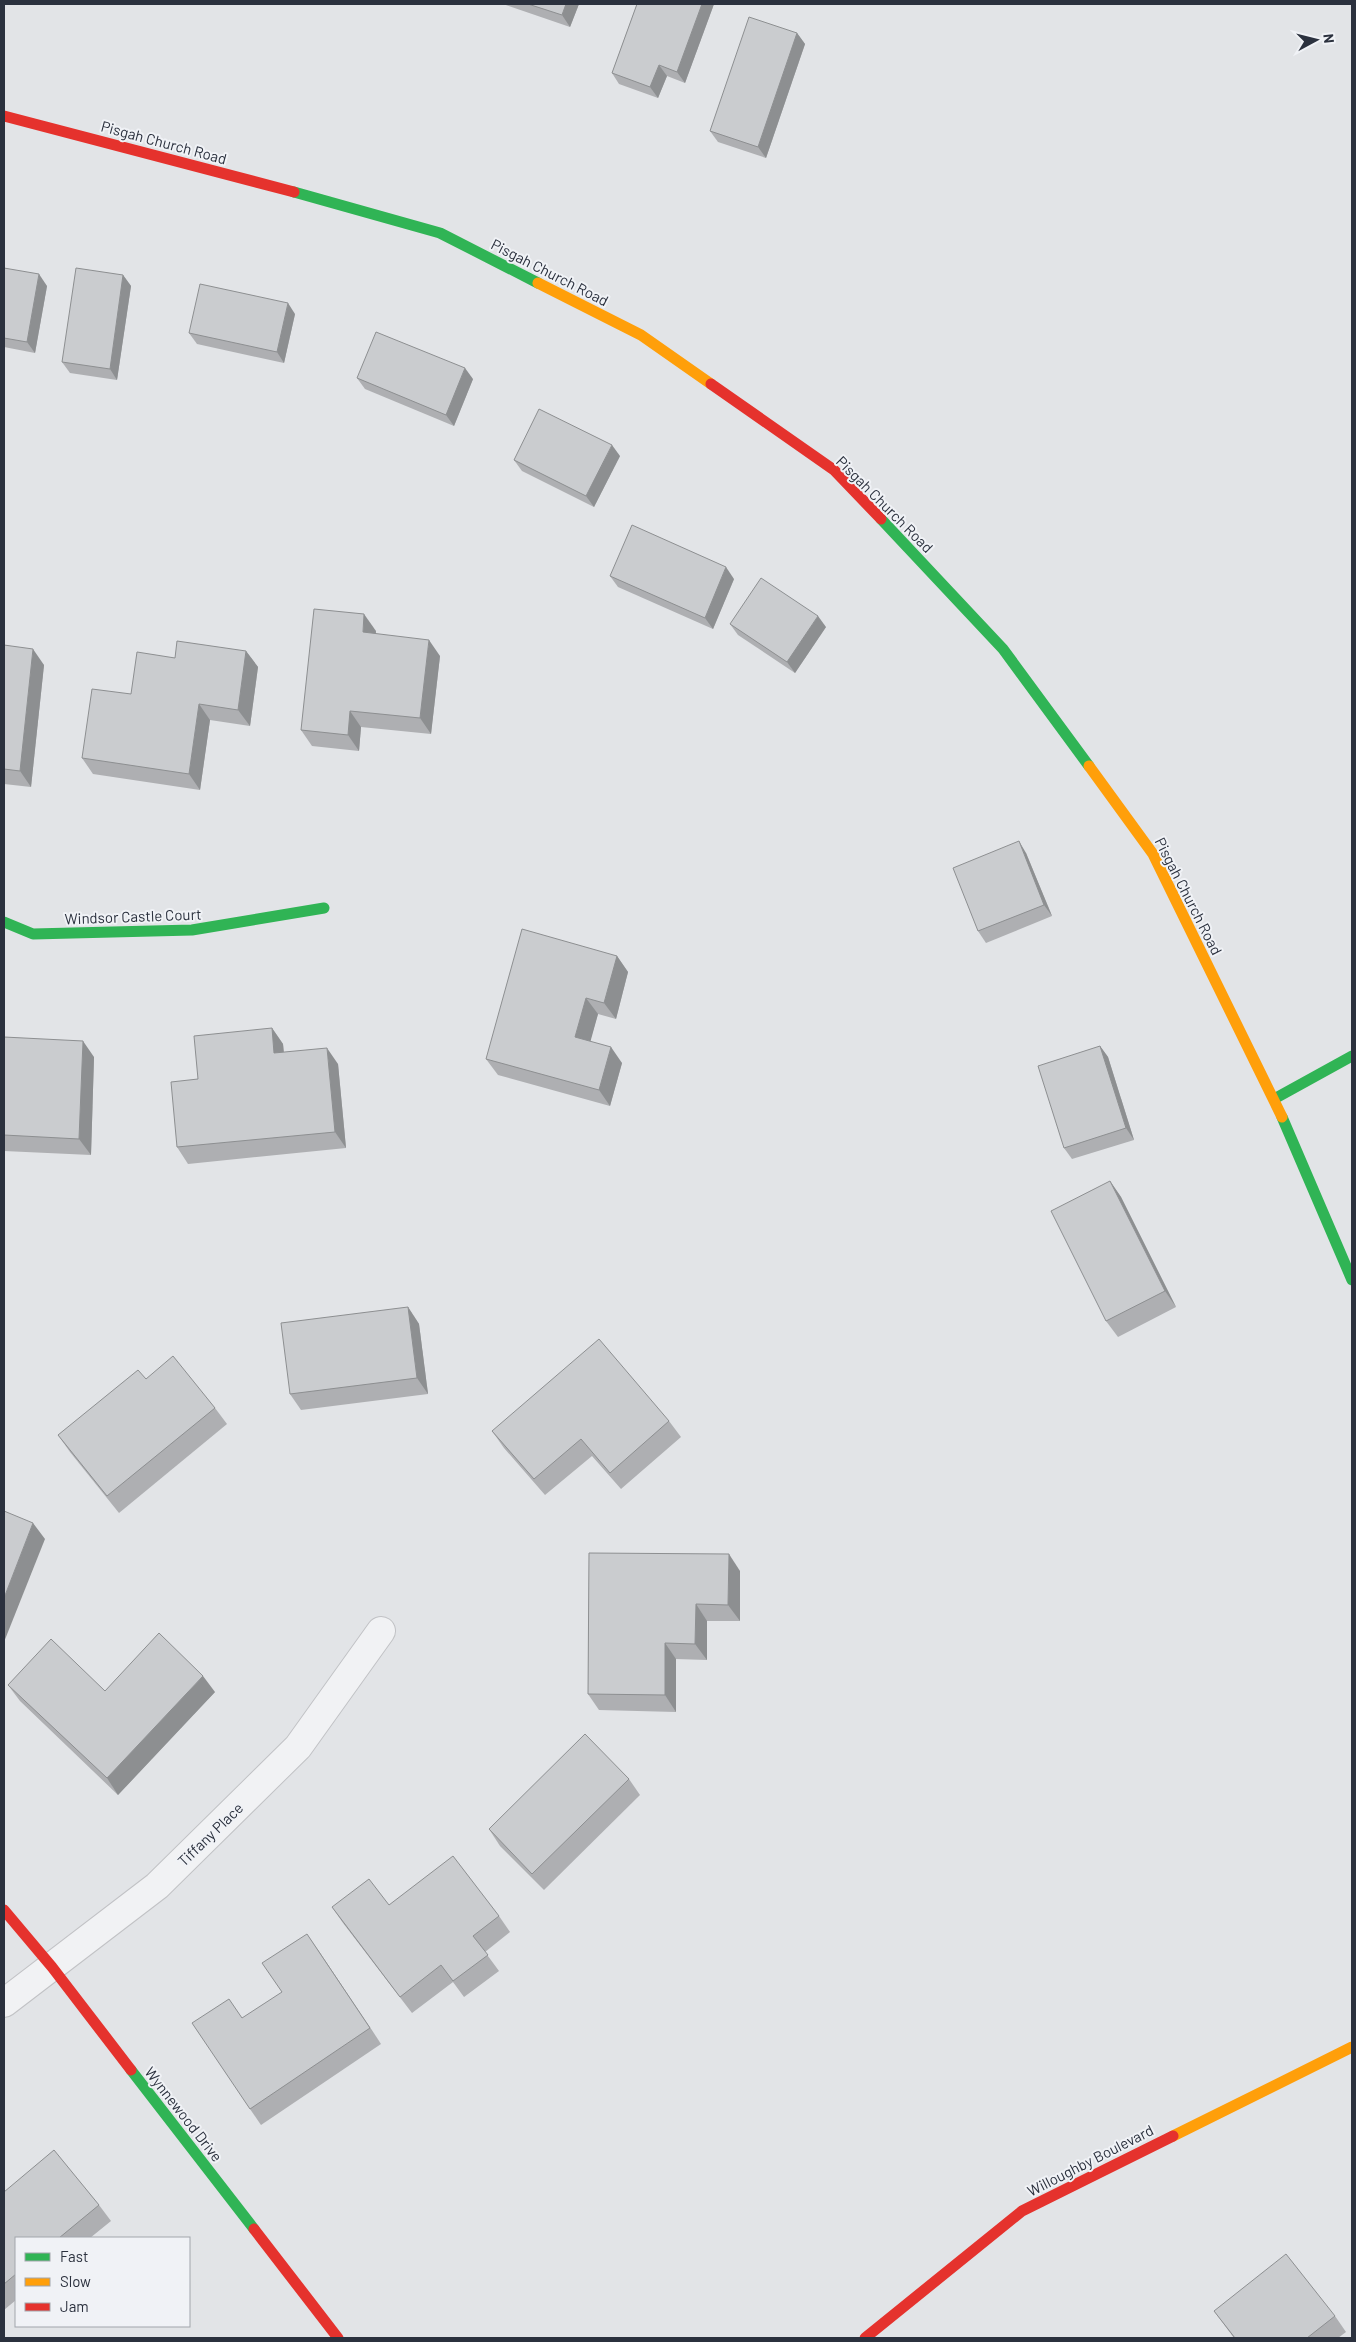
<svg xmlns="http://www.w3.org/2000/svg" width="1356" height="2342" font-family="Barlow,sans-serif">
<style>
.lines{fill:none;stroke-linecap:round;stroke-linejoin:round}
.street-casing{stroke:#c1c2c5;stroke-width:30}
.street{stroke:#f1f2f4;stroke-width:28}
.fast{stroke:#30b455;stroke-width:11}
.slow{stroke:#ff9f0a;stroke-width:11}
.jam{stroke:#e5322d;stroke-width:11}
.wall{fill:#aeafb2}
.shaded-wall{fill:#8d8f91}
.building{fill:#cacccf;stroke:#8d8f91}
.labels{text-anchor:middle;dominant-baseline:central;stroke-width:4;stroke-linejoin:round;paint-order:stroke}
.street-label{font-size:15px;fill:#2b313e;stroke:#f0f2f6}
</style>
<rect width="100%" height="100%" fill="#e2e4e7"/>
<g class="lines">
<defs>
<polyline id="street" points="4,2003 157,1886 298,1747 381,1631"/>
</defs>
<use href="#street" class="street-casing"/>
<use href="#street" class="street"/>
<g class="fast">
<polyline points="294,192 440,233 538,283"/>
<polyline points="881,519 1003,649 1089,766"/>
<polyline points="4,922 33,934 192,930 324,908"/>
<polyline points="1274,1099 1352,1056"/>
<polyline points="1282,1117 1352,1280"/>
<polyline points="131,2070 254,2229"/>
</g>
<g class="slow">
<polyline points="538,283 641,335 711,384"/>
<polyline points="1089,766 1153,854 1282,1117"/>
<polyline points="1173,2136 1352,2047"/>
</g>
<g class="jam">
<polyline points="4,116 294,192"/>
<polyline points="711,384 834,470 881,519"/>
<polyline points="4,1910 52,1967 131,2070"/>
<polyline points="254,2229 338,2338"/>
<polyline points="865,2338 1022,2211 1173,2136"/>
</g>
</g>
<g class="wall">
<polygon points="503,4 579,4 570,27"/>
<polygon points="637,4 714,4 685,83 667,76 658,98 619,84 612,73"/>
<polygon points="797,33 805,44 766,158 718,142 710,131"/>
<polygon points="4,268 47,286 35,353 4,347"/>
<polygon points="123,275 131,286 117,380 70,373 62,362"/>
<polygon points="295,314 284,363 197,344 189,333"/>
<polygon points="357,378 473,379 454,426 365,389"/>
<polygon points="620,456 594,507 522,471 514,460"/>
<polygon points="610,576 734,579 713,629 618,587"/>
<polygon points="730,624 826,627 795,673 738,635"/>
<polygon points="376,631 376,634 440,656 431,734 361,727 359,751 312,746 301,730"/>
<polygon points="4,645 44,665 31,787 4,784"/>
<polygon points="246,651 258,667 250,726 210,720 200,790 93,774 82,758 175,658"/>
<polygon points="1026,853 1052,916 986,943 978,931"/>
<polygon points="617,956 628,972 616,1019 598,1014 590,1041 622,1063 610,1106 498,1075 486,1059"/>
<polygon points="272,1028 283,1044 284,1052 338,1064 346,1148 188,1164 177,1147 198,1079"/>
<polygon points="4,1037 94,1057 91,1155 4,1151"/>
<polygon points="1100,1046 1108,1057 1134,1140 1072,1159 1064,1148"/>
<polygon points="1110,1181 1121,1197 1176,1307 1118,1337 1106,1321"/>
<polygon points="408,1307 419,1324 428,1394 301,1410 290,1394"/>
<polygon points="146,1379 215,1408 227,1424 119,1513 70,1452 58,1435"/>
<polygon points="669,1421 681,1437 621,1489 592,1456 545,1495 504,1448 492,1431"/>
<polygon points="589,1553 740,1571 740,1621 707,1621 707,1660 676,1659 676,1712 599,1710 588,1694"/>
<polygon points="8,1685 105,1691 215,1692 118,1795 20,1701"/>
<polygon points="629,1779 640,1795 544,1890 500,1846 489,1829"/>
<polygon points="389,1905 499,1916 510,1932 485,1952 499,1971 464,1997 453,1982 412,2013 343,1923 332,1907"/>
<polygon points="318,1950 381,2044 261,2125 250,2109 282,1992"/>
<polygon points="4,2192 99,2205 111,2221 90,2238 16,2238 16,2300 4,2310"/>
<polygon points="1214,2311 1335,2316 1346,2332 1338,2338 1234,2338"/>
</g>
<g class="shaded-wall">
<polygon points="566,4 579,4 570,27 562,15"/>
<polygon points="702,4 714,4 685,83 677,72"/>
<polygon points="797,33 805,44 766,158 758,147"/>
<polygon points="659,65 667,76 658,98 650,87"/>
<polygon points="39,274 47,286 35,353 27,342"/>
<polygon points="123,275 131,286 117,380 110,369"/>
<polygon points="288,303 295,314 284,363 277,352"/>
<polygon points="465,368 473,379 454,426 446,415"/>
<polygon points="612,445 620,456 594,507 586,496"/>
<polygon points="726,567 734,579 713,629 705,618"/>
<polygon points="364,614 376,631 374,648 363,632"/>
<polygon points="818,616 826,627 795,673 787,662"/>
<polygon points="429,640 440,656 431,734 420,718"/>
<polygon points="33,649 44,665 31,787 20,771"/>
<polygon points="246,651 258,667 250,726 238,710"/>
<polygon points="199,704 210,720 200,790 189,774"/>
<polygon points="350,711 361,727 359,751 348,735"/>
<polygon points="1019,841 1026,853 1052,916 1044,905"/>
<polygon points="617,956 628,972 616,1019 604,1003"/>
<polygon points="586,998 598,1014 587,1054 575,1037"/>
<polygon points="272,1028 283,1044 285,1069 274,1053"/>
<polygon points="83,1041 94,1057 91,1155 79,1139"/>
<polygon points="1100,1046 1108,1057 1134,1140 1126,1128"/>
<polygon points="611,1047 622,1063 610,1106 599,1090"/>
<polygon points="327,1048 338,1064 346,1148 335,1132"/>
<polygon points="1110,1181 1121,1197 1176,1307 1165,1291"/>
<polygon points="408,1307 419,1324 428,1394 417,1378"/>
<polygon points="33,1523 45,1539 4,1642 4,1598"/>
<polygon points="729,1554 740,1571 740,1621 728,1605"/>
<polygon points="696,1604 707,1621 707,1660 695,1644"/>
<polygon points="665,1643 676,1659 676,1712 665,1695"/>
<polygon points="203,1676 215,1692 118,1795 107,1778"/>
<polygon points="307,1934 318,1950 381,2044 370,2028"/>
</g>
<g class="building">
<polygon points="528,4 566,4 562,15"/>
<polygon points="637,4 702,4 677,72 659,65 650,87 612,73"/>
<polygon points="749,17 797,33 758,147 710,131"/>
<polygon points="4,268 39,274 27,342 4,338"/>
<polygon points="76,268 123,275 110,369 62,362"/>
<polygon points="200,284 288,303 277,352 189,333"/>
<polygon points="376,332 465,368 446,415 357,378"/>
<polygon points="539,409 612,445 586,496 514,460"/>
<polygon points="632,525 726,567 705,618 610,576"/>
<polygon points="761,578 818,616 787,662 730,624"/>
<polygon points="314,609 364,614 363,632 429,640 420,718 350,711 348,735 301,730"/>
<polygon points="177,641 246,651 238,710 199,704 189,774 82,758 92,689 131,694 137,652 175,658"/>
<polygon points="4,645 33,649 20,771 4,769"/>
<polygon points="1019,841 1044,905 978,931 953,868"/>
<polygon points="522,929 617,956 604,1003 586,998 575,1037 611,1047 599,1090 486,1059"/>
<polygon points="272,1028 274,1053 327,1048 335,1132 177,1147 171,1082 198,1079 194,1036"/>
<polygon points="4,1037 83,1041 79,1139 4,1135"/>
<polygon points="1100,1046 1126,1128 1064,1148 1038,1066"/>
<polygon points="1110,1181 1165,1291 1106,1321 1051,1211"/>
<polygon points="408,1307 417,1378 290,1394 281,1323"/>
<polygon points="599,1339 669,1421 610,1473 581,1439 534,1479 492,1431"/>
<polygon points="173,1356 215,1408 107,1496 58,1435 138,1370 146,1379"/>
<polygon points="4,1511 33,1523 4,1598"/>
<polygon points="589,1553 729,1554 728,1605 696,1604 695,1644 665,1643 665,1695 588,1694"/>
<polygon points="159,1633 203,1676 107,1778 8,1685 51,1639 105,1691"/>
<polygon points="585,1734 629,1779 532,1874 489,1829"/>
<polygon points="453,1856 499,1916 473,1936 488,1955 453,1981 441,1965 400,1997 332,1907 369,1879 389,1905"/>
<polygon points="307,1934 370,2028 250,2109 192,2023 229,1999 242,2018 282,1992 262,1963"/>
<polygon points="54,2150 99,2205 59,2238 16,2238 16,2274 4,2284 4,2192"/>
<polygon points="1286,2254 1335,2316 1307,2338 1235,2338 1214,2311"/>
</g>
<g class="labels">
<g class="street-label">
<text transform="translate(164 142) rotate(15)">Pisgah Church Road</text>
<text transform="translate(550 272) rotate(27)">Pisgah Church Road</text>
<text transform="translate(885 504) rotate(45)">Pisgah Church Road</text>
<text transform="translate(1189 896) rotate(63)">Pisgah Church Road</text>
<text transform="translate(133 916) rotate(-2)">Windsor Castle Court</text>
<text transform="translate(210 1834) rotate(-44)">Tiffany Place</text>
<text transform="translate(184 2114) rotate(52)">Wynnewood Drive</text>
<text transform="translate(1090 2160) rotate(-27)">Willoughby Boulevard</text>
</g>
</g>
<rect width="1356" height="2342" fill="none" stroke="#2b313e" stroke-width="10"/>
<rect x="15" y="2237" width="175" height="90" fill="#f0f2f6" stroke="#a1a5ac"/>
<rect x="25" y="2253" width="25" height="8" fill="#30b455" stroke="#a1a5ac"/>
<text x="60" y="2262" font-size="15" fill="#2b313e">Fast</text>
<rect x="25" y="2278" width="25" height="8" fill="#ff9f0a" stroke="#a1a5ac"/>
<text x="60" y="2287" font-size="15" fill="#2b313e">Slow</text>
<rect x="25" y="2303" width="25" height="8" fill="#e5322d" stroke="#a1a5ac"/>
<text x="60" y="2312" font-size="15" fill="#2b313e">Jam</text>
<g transform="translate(1316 40) rotate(83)" stroke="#f0f2f6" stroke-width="4" paint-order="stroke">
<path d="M0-4L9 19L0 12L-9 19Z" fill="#2b313e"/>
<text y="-8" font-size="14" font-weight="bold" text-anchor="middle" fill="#2b313e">N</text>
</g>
</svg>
